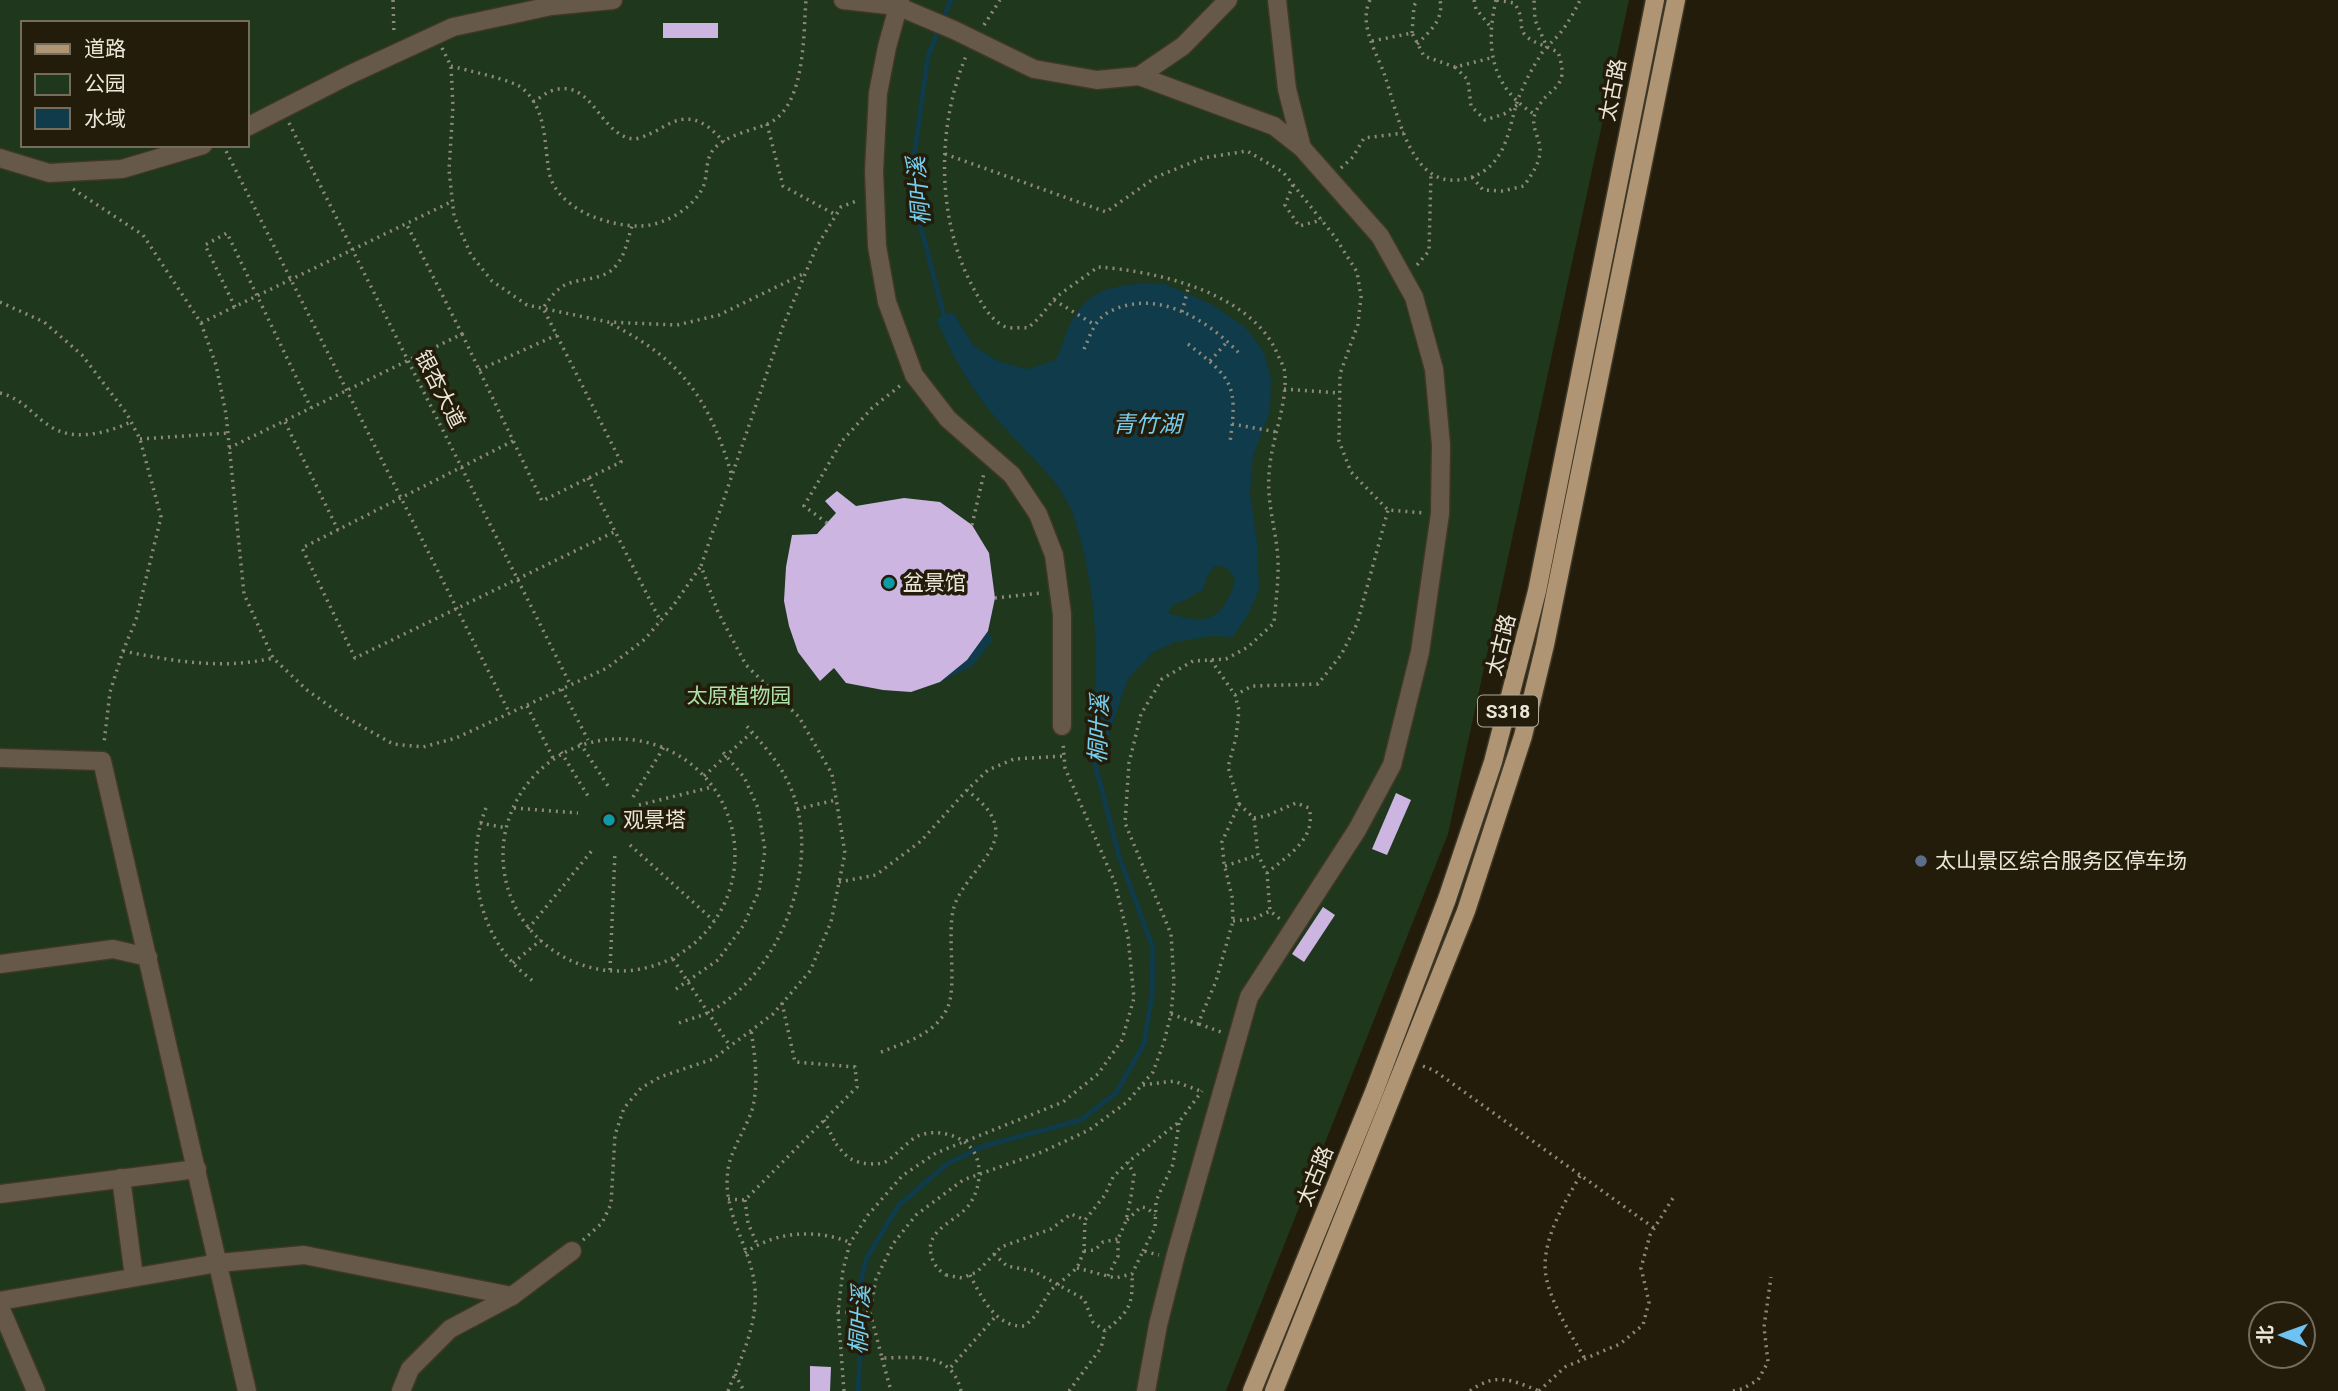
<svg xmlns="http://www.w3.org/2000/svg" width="2338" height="1391" font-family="Roboto,'Noto Sans SC',sans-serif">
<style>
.green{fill:#1e371d;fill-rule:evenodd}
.water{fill:#0f3b4a;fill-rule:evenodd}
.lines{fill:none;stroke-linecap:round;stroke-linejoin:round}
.stream{stroke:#0f3b4a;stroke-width:5}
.building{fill:#cdb5e1}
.minor-casing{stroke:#403827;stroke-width:21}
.major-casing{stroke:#403827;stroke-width:21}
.path{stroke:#8f897a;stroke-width:3.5;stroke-dasharray:2 5;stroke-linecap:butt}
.minor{stroke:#665949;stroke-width:18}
.major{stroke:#af9573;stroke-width:18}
.path-bridge{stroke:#8f897a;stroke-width:3.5;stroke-dasharray:2 5;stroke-linecap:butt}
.culture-dot{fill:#0f9aa8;stroke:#241c0a;stroke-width:2.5}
.service-dot{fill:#5c6f8a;stroke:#241c0a;stroke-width:2.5}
.labels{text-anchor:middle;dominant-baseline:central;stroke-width:7;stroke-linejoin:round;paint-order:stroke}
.shield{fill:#241c0a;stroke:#afa99c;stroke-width:2}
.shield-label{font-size:19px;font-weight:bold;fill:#ebe6da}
.street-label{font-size:21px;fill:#ebe6da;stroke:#241c0a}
.poi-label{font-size:21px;fill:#ebe6da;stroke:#241c0a;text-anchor:start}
.park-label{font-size:21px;fill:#ace2a8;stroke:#241c0a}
.water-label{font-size:23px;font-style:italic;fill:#75ceee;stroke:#241c0a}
</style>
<rect width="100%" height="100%" fill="#241c0a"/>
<path class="green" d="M0 0H1629L1448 834 1226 1391H0ZM23 23H247V145H23Z"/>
<g class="water">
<path d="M1163 283 1211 304 1246 328 1264 352 1271 379 1270 411 1253 456 1250 493 1257 542 1259 590 1249 613 1233 637 1212 636 1175 642 1152 653 1128 679 1102 755 1094 760C1081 739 1093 712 1095 688 1099 631 1091 568 1073 514 1061 481 1023 449 1000 423 972 391 953 358 936 319L953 312 973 345 998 361 1027 369 1056 360C1062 346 1067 328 1075 315 1094 283 1131 284 1163 283ZM1215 566 1225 567 1234 576C1235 587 1231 592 1226 602 1213 626 1191 620 1168 613L1174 604C1185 602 1193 594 1203 590L1207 577Z"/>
<polygon points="988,631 993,640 972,666 940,682 967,660"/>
</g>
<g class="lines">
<g class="stream">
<polyline points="948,322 944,316 920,224 914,157 928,56 951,0"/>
<polyline points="858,1391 860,1358 857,1299 866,1259 899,1205 947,1164 984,1146 1081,1120 1116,1093 1144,1044 1152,995 1153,948 1119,856 1094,760 1094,754"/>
</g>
</g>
<g class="building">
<rect x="663" y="23" width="55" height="15"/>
<polygon points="837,491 856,506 904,498 940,502 972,525 989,553 995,598 988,631 967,660 940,682 911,692 883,690 846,683 834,668 820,681 798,652 789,626 784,601 786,567 792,535 817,534 836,513 825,501"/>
<polygon points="1396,793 1411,800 1387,855 1372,849"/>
<polygon points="1323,907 1335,915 1304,962 1292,954"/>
<polygon points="810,1366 831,1367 830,1391 810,1391"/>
</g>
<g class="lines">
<defs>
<g id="minor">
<polyline points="843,0 897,6 954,30 1034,69 1097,80 1139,76 1183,46 1228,0"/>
<polyline points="900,0 887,47 878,93 874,171 877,246 887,302 914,375 948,419 1012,475 1038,514 1054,555 1062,614 1062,726"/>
<polyline points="1277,0 1287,89 1302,148"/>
<polyline points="1139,76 1274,126 1302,148 1380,236 1414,297 1434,369 1441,445 1440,514 1420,652 1392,765 1357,830 1249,997 1176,1254 1158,1325 1146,1391"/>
<polyline points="247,127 349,75 453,27 551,6 613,0"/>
<polyline points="0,158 49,173 122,169 203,145"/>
<polyline points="0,758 102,761 247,1391"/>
<polyline points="0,964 113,949 148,957"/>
<polyline points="121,1178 134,1277"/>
<polyline points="0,1194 197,1169"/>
<polyline points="0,1301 218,1263 304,1255 512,1296"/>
<polyline points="0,1307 36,1391"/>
<polyline points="401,1391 410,1369 450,1329 512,1296 572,1251"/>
</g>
<g id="major">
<polyline points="1252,1391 1374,1092 1447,899 1493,762 1537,591 1655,0"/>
<polyline points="1274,1391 1466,911 1523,736 1545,645 1676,0"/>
</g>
</defs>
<use href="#minor" class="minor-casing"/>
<use href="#major" class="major-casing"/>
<g class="path">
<polyline points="393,0 394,35"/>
<path d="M1370 0C1358 24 1377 53 1385 76 1396 108 1408 176 1449 180 1461 181 1474 178 1484 171 1512 151 1509 116 1522 90 1527 78 1533 67 1540 56 1545 47 1554 41 1561 32 1568 23 1575 11 1580 0"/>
<polyline points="1474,0 1476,9 1490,26"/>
<path d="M1496 0C1485 47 1491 87 1534 114"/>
<path d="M1497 0 1514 3C1530 24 1508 33 1545 46"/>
<polyline points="984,25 1000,0"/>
<polyline points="1412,33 1414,6 1417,0"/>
<polyline points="1372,41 1412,33 1424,56 1455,67 1491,58"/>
<path d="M1417 44C1430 31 1444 20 1440 0"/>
<polyline points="442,48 451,66 453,106 449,170 454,216 471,255 492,281 527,305 608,322 677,325 719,315 803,274"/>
<path d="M451 66C465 70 513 80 522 88 547 109 544 143 549 172 556 208 606 226 639 226 662 226 689 211 701 191 709 178 704 162 713 150 724 136 749 131 765 125 806 110 803 36 806 0"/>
<polyline points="1455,67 1468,80 1471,106 1485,120 1504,114 1517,105"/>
<path d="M533 102C539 99 545 93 551 91 593 76 599 136 634 139 638 139 645 136 649 134 658 131 665 125 673 122 696 113 710 127 724 142"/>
<polyline points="289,123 570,684"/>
<polyline points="767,124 783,186 836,215"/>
<polyline points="223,145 510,714"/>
<polyline points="945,154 1106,212 1156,177 1203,158 1247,151 1283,172 1335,237 1357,272 1361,297 1358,324 1340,374 1339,441 1351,472 1388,510 1424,513"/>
<polyline points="1341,168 1353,157 1364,138 1404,133"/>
<path d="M1472 177 1483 190 1502 191 1524 186C1531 175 1539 165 1540 152 1541 139 1530 127 1535 114 1546 84 1572 93 1558 52L1547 47 1535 20 1534 0"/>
<polyline points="1293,185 1285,205 1299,226 1322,220"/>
<polyline points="73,189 143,235 201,323 216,365 226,414 244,594 273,658 307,690 342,715 393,744 423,747 456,738 607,668 645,639 673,606 701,566"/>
<polyline points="1417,265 1429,251 1431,173"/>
<polyline points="1054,300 1095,325"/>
<polyline points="0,302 44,322 82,355 127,414 140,439 161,517 136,620 123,651 110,692 104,743"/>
<polyline points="235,307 205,245 227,233 311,408"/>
<polyline points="1182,312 1189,285"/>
<polyline points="201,323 453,201"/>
<path d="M611 324C683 360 710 401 732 476"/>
<path d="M462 334 542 501 621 462 543 308C550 298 556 289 567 284 585 277 606 281 618 263 626 252 628 238 632 226"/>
<path d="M1188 344C1233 379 1238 385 1230 442"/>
<path d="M1084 349C1088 341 1091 331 1096 324 1103 313 1115 308 1128 305 1170 296 1211 324 1239 353"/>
<polyline points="1210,361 1227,342"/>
<polyline points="479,370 557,335"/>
<polyline points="1284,389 1339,393"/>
<path d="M0 393C25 399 35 419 55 429 78 441 109 432 131 422"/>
<polyline points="285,422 338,530"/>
<polyline points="1232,424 1277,432"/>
<polyline points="140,439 228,433"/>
<polyline points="513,441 302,548 355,658 614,532"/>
<polyline points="229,448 462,334 406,223"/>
<polyline points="588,478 661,622"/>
<polyline points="827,523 804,506 842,441 872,408 901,385"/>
<polyline points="972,525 984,473"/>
<polyline points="995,598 1042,593"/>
<path d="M123 651C173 661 222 670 273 658"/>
<polyline points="1211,660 1235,695 1252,686 1318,684 1341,655 1357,624 1388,510"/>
<polyline points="562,689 588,740"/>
<polyline points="527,706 553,758"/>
<circle cx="619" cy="855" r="116"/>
<polyline points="580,743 608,786"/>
<polyline points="561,752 588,796"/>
<polyline points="704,776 751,733"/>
<polyline points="633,797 664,747"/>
<polyline points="1239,804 1254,818 1258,855 1267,873 1270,911"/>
<polyline points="639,805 712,787"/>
<path d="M486 808C466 857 476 924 513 963 519 970 527 976 534 982"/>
<polyline points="514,808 578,813"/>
<polyline points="797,809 836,800"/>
<path d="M1254 818 1266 816 1296 803 1309 808C1317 839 1288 855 1267 873"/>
<polyline points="480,823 507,828"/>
<polyline points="630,845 714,921"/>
<polyline points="1225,866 1258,855"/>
<polyline points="839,882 876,875 921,841 967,790 988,770 1014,759 1064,756"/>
<polyline points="1233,921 1253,919 1270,911 1280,919"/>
<polyline points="528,929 594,848"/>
<polyline points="673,959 730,1046"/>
<polyline points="513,963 541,940"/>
<polyline points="610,970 615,852"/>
<polyline points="676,989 718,960 743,926 759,891 765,850 758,808 744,777 721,750"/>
<polyline points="1171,1014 1198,1024 1216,981 1233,921 1232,897 1224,863 1222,842 1239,804 1228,767 1236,738 1239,710 1235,695"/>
<path d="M679 1023C689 1019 700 1017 709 1012 783 973 827 854 786 778 775 757 759 740 744 723"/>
<polyline points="1199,1024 1221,1032"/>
<path d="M881 1052C906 1042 934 1035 947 1009 958 986 946 935 954 907 961 882 995 856 996 833 996 813 980 801 967 790"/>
<polyline points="1423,1066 1435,1071 1654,1228"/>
<polyline points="1143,1085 1174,1081 1203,1092"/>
<polyline points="824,1120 836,1144"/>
<path d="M1580 1176C1563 1205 1538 1246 1547 1281 1554 1309 1571 1334 1585 1359"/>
<polyline points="728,1199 745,1200 857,1087 855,1067 795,1062 782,1003"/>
<polyline points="745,1200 748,1223 757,1244"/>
<polyline points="1127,1220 1141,1207 1147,1208 1155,1215"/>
<polyline points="583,1240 602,1223 611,1204 615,1135 624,1108 641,1088 660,1077 713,1059 773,1014 810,971 831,922 845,853 832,774 799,717 746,665 718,612 701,566 783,326 817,246 841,207 859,200"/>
<polyline points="1084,1251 1095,1250 1103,1242 1118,1239"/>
<polyline points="1143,1251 1155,1228 1156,1201 1173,1164 1179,1123"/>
<path d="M745 1253C775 1231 816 1229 849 1242"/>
<path d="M994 1254 1007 1266 1033 1271 1084 1299 1093 1322 1105 1331C1130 1311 1133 1305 1132 1274"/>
<polyline points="1077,1268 1115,1278 1132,1274 1143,1251 1159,1255"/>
<polyline points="946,1275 962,1278 977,1272 1001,1247 1051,1229 1071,1214 1085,1220 1105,1195 1113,1177 1128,1162 1179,1122 1202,1091"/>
<path d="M970 1275C982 1298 996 1328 1025 1326L1035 1316 1050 1291 1077 1268 1084 1251 1085 1220"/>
<polyline points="1108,1276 1118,1256 1118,1239 1126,1221 1131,1196 1134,1175 1128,1162"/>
<polyline points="838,1312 870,1312"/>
<polyline points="882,1358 891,1391"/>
<polyline points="951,1367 996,1316"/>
<polyline points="735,1374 744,1391"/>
<path d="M728 1391C741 1358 758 1324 755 1288 751 1245 719 1210 729 1164 734 1145 746 1128 752 1110 759 1084 755 1056 751 1030"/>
<polyline points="844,1391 838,1312 843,1270 850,1243 868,1215 902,1176 936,1153 1063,1102 1098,1074 1122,1040 1134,998 1128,937 1115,883 1065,768 1063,743"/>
<path d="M961 1391C951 1350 915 1358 882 1358L870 1312 876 1279 893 1244 916 1215 963 1180 1042 1152 1089 1130 1127 1102 1153 1072 1164 1042 1171 1014 1174 982 1171 934 1125 823 1129 763 1141 714 1162 679 1193 661 1226 659 1248 647 1274 623C1276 598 1280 573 1277 548 1274 523 1267 500 1269 474 1271 439 1287 408 1285 373 1284 366 1280 360 1277 353 1251 293 1157 271 1098 267L1056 297 1039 318 1028 328C1022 327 1012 329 1006 327 991 321 982 304 975 291 936 222 936 128 966 56"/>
<polyline points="1069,1391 1101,1348 1105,1331"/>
<path d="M1470 1391C1495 1372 1512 1380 1539 1391"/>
<polyline points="1539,1391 1565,1367 1620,1344 1643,1325 1649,1302 1641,1268 1650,1235 1673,1198"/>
<polyline points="1733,1391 1742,1389 1758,1380 1768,1362 1764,1327 1771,1277"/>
</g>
<use href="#minor" class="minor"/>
<use href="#major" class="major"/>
<path class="path-bridge" d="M836 1144C840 1148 845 1156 851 1159 859 1164 879 1166 887 1161 897 1154 905 1144 916 1137 935 1127 967 1135 976 1156 982 1171 979 1189 971 1202 961 1220 925 1228 931 1254 933 1264 938 1270 946 1275"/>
</g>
<g class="culture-dot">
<circle cx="889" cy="583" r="7"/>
<circle cx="609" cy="820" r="7"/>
</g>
<circle class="service-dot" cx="1921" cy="861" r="7"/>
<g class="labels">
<rect class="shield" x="1478" y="695.5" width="60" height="31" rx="5"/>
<g class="shield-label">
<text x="1508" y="711">S318</text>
</g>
<g class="street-label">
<text transform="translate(1613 90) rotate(-79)">太古路</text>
<text transform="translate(440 389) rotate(63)">银杏大道</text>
<text transform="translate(1501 645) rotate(-76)">太古路</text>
<text transform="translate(1315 1176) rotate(-68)">太古路</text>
</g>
<g class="poi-label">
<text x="903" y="583">盆景馆</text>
<text x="623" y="820">观景塔</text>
<text x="1935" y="861">太山景区综合服务区停车场</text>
</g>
<g class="park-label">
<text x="739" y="696">太原植物园</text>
</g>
<g class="water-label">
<text transform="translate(919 191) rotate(-95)">桐叶溪</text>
<text x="1147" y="424">青竹湖</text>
<text transform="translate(1099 729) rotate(-88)">桐叶溪</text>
<text transform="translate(860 1320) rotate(-87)">桐叶溪</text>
</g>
</g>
<rect x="21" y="21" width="228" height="126" fill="#241c0a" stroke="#746d5d" stroke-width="2"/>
<rect x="35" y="44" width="35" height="10" fill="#af9573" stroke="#746d5d" stroke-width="2"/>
<text x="84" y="56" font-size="21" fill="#ebe6da">道路</text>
<rect x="35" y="74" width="35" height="21" fill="#1e371d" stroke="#746d5d" stroke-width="2"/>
<text x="84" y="91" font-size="21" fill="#ebe6da">公园</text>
<rect x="35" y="108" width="35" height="21" fill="#0f3b4a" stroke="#746d5d" stroke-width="2"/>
<text x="84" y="126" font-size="21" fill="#ebe6da">水域</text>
<g transform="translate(2282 1335) rotate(271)"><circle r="33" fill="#241c0a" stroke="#746d5d" stroke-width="2"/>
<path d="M0-5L12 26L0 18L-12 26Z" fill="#6dc2f3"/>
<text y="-10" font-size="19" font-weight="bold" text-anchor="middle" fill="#ebe6da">北</text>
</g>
</svg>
